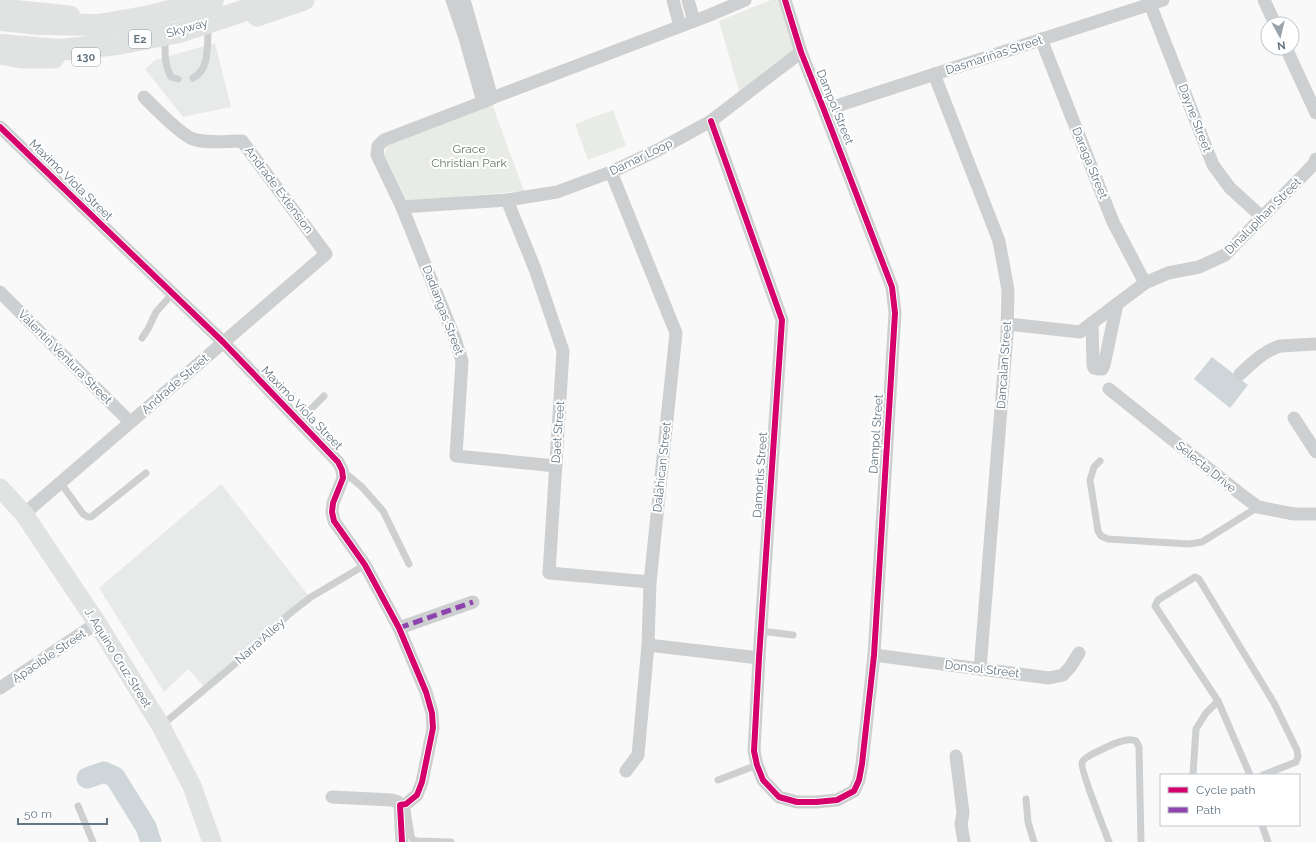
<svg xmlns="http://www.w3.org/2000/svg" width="1316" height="842" font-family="Raleway,sans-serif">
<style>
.built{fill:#e8e9e9}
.green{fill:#e8ebe6}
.water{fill:#ced6d9}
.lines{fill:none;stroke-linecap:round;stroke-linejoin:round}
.river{stroke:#ced6d9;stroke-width:21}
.lane{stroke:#cecfd0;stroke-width:7}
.street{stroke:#cecfd0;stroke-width:13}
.secondary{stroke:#e1e2e2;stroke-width:19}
.primary{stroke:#e1e2e2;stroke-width:21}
.highway{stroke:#e1e2e2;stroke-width:22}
.quiet{stroke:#8e44ad;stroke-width:5;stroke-dasharray:10 5;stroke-linecap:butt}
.cycleway-casing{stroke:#fff;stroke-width:8}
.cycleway{stroke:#d6006c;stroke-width:6}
.labels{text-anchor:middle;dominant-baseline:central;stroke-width:4;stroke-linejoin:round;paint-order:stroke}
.shield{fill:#fff;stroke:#939fa8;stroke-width:1}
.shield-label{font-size:11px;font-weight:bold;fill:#657683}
.street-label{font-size:12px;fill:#657683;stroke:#fff}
.park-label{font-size:12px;fill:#687a64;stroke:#fff}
</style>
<rect width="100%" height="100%" fill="#f9f9f9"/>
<g class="built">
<polygon points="215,43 231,107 183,117 145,69 155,60"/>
<polygon points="221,484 308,595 205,688 188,669 164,692 99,588"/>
</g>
<g class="green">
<polygon points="771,0 785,0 800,45 740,94 719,21"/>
<polygon points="492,104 524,191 407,201 384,154 388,145"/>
<polygon points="613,110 626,146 588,160 575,124"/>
</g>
<polygon class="water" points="1212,357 1248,385 1230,408 1194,379"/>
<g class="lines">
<polyline class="river" points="87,778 104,772 115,777 146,827 151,842"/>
<g class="lane">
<path d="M165 44C165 56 165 66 171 77L178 79"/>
<path d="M193 78C209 70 207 49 208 33"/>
<polyline points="142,338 148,329 156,312 173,293"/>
<polyline points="299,421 324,396"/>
<polyline points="1100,461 1094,467 1090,480 1098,531 1101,536 1108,539 1189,544 1202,542 1258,507"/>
<polyline points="344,472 362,487 383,511 409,564"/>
<polyline points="60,482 83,514 88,517 91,517 146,473"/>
<polyline points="761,631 793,635"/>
<polyline points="161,726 248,653 289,614 311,597 365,565"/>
<polyline points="1193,775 1196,729 1206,713 1218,701"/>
<polyline points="1250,775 1218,701 1155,606 1158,600 1195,577 1199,579 1274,703 1297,750 1298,757 1296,762 1263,775"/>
<polyline points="718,780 757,765"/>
<polyline points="1026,799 1028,822 1034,842"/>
<polyline points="406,804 411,836 413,840 417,841 451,842"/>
<polyline points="78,806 93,842"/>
<polyline points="1262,825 1268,842"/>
<path d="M1109 842C1105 831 1080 770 1082 763 1083 757 1101 750 1107 747 1115 743 1128 737 1136 741L1139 747 1141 842"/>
</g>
<g class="street">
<polyline points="452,0 465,38 483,102"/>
<polyline points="464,0 492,98"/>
<polyline points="673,0 680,26"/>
<polyline points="688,0 694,21"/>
<polyline points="1264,0 1275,24"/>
<polyline points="1150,4 1213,165 1230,188 1262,217"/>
<polyline points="1041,39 1113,222 1145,283"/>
<polyline points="1286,48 1316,113"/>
<polyline points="934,74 999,241 1008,290 1007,334 980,669"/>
<polyline points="824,110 1163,0"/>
<polyline points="711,121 782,320 759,658 754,751 757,765 763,780 779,797 797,802 816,802 837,800 854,791 859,780 862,764 874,655 895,313 892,287 824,110 801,52 785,0"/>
<polyline points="0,127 223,342 338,462 342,470 343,478 333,503 332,512 334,521 365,565 399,628 426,692 432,713 433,728 422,782 417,795 406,804 400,805 402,842"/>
<polyline points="611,172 676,333 650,582 648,645 638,755 626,771"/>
<polyline points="507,200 535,269 563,351 549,573 650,582"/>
<polyline points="402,207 507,200 557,192 611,172 656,151 711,121 801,52"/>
<polyline points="0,292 130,422"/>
<polyline points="1092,323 1093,365 1094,368 1098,369 1102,369 1104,365 1117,304"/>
<polyline points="1008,324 1080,332 1145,283 1168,273 1199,267 1225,255 1314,164 1316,159"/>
<path d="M1240 374C1252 363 1264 351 1280 346L1316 344"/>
<polyline points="1109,389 1243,496 1258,507 1294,514 1316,514"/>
<polyline points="1294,418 1316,452"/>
<polyline points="556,466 456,456 462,361 455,339 402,207 377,155 378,146 384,140 483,102 492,98 710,15 745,0"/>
<path d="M24 514 326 254 242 141C226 141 208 144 193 139 181 135 154 107 144 97"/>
<polyline points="399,628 473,602"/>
<polyline points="648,645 759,658"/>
<polyline points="874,655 1049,678 1063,675 1071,666 1079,653"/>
<polyline points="0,688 97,623"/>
<polyline points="956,756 963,813 961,824 964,842"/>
<polyline points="332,797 392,800 398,802 400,805"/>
</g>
<polyline class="secondary" points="0,488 24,514 97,623 161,726 192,786 212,842"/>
<g class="primary">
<polyline points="0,9 70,16"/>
<polyline points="257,16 304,0"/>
<polyline points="0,54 21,58 54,58"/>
</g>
<g class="highway">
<polyline points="0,20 39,24 99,25 150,16 213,0"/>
<polyline points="0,45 60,50 118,44 179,32 276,0"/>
</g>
<polyline class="quiet" points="399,628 473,602"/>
<defs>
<g id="cycleway">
<polyline points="711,121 782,320 759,658 754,751 757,765 763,780 779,797 797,802 816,802 837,800 854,791 859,780 862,764 874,655 895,313 892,287 824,110 801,52 785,0"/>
<polyline points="0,127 223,342 338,462 342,470 343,478 333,503 332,512 334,521 365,565 399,628 426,692 432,713 433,728 422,782 417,795 406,804 400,805 402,842"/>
</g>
</defs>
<use href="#cycleway" class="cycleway-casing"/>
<use href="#cycleway" class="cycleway"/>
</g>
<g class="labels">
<g class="shield">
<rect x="129" y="30" width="22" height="18" rx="3"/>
<rect x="72" y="48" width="28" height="18" rx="3"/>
</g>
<g class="shield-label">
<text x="140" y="39">E2</text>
<text x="86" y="57">130</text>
</g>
<g class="street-label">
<text transform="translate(187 28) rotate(-16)">Skyway</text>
<text transform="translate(994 55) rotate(-18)">Dasmariñas Street</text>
<text transform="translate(835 107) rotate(68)">Dampol Street</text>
<text transform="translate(1195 118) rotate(69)">Dayne Street</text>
<text transform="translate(641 157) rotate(-26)">Damar Loop</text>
<text transform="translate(1090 163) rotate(68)">Daraga Street</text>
<text transform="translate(71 180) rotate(44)">Maximo Viola Street</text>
<text transform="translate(279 190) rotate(53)">Andrade Extension</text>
<text transform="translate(1263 216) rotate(-45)">Dinalupihan Street</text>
<text transform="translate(443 310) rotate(69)">Dadiangas Street</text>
<text transform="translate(65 357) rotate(45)">Valentin Ventura Street</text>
<text transform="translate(1004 365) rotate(-86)">Dancalan Street</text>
<text transform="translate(175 384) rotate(-41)">Andrade Street</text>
<text transform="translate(302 408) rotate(46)">Maximo Viola Street</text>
<text transform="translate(558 432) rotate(-86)">Daet Street</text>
<text transform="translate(876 434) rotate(-86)">Dampol Street</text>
<text transform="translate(662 467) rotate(-84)">Dalahican Street</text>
<text transform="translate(1206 467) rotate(39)">Selecta Drive</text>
<text transform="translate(760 475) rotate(-86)">Damortis Street</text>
<text transform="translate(260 641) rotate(-42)">Narra Alley</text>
<text transform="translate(49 656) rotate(-34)">Apacible Street</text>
<text transform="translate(118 658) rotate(58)">J. Aquino Cruz Street</text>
<text transform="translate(982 669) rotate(7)">Donsol Street</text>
</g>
<g class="park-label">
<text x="469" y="149">Grace<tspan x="469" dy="14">Christian Park</tspan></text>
</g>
</g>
<rect x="1160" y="774" width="140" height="52" fill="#ffffff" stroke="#c1c8cd"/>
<rect x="1168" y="787" width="20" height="6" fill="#d6006c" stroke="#c1c8cd"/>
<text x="1196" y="794" font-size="12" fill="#657683">Cycle path</text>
<rect x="1168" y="807" width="20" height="6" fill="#8e44ad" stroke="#c1c8cd"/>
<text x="1196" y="814" font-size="12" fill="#657683">Path</text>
<g transform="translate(1280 36) rotate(172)"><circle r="19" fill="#ffffff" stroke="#c1c8cd"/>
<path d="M0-3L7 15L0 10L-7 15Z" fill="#99a4ac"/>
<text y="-6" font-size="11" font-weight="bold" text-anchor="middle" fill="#657683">N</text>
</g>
<path d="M18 818v6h89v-6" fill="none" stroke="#657683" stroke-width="2"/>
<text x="24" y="818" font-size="12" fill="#657683" stroke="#ffffff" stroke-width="3" paint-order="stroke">50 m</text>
</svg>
